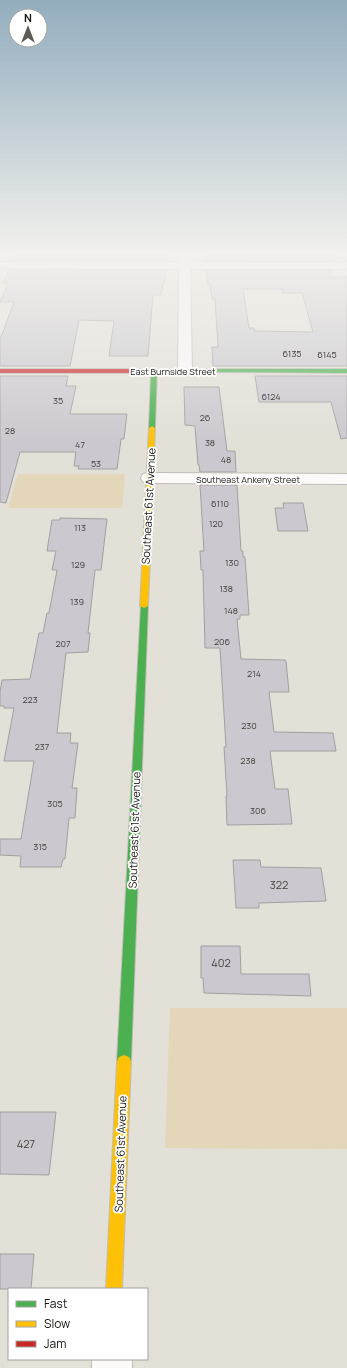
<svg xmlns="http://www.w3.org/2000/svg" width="347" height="1368" font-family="Manrope,sans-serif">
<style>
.green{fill:#e4d6b8}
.building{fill:#cbc9cf;stroke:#a2a09f;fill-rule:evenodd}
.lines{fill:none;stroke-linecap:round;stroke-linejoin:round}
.street-casing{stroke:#c0beb8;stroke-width:2}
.fast-casing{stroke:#c0beb8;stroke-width:2}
.slow-casing{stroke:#c0beb8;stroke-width:2}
.jam-casing{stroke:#c0beb8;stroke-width:2}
.street{fill:#fbfaf9;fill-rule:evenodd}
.fast{fill:#4caf50;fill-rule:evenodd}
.slow{fill:#ffc107;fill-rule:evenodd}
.jam{fill:#c62828;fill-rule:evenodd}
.labels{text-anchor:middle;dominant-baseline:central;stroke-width:3.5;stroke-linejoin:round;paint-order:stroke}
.number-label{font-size:9px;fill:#43413f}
.far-street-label{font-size:9px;fill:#16140f;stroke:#fff}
.street-label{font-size:11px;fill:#16140f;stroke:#fff}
.near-number-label{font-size:11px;fill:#43413f}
</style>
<rect width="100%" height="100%" fill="#e3e0d8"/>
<g class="green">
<polygon points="18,474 125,474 122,508 8,508"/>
<polygon points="170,1008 347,1008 347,1149 165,1148"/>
</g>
<g class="building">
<polygon points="17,252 165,252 165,260 13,260"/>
<polygon points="206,252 317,252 337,253 334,261 206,261"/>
<polygon points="9,270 165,270 165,282 163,282 161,295 153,295 148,356 109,356 114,321 79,320 70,366 0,366 0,340 14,302 0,302 8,284 3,283"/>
<path d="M207 270H331L329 277H347V366H213L212 347H218L215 299H212L210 285H208ZM243 289H282V293H302L313 332 255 331 254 328H249Z"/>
<polygon points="0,376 68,376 66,386 76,386 70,414 127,414 124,439 121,439 117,469 78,469 79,466 74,466 76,452 20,452 6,503 0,502"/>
<polygon points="255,376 347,376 347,438 341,439 331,402 259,402"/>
<polygon points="184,387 219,387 227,451 235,451 236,472 200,472 199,465 198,465 195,426 185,425"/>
<polygon points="200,485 237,485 241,551 243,551 243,557 245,557 249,615 240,615 240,619 237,619 241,659 285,660 286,661 289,692 269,692 274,732 333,733 336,751 270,751 275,789 288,789 292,824 227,825 226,796 227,796 224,747 226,747 220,648 205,648 203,570 201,570 200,551 204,551"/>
<polygon points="283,503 303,503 308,531 278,531 275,508 284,508"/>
<polygon points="60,518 107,519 101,570 95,570 88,633 90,633 88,652 66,653 57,733 71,733 70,743 78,743 72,788 77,788 75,818 69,818 65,859 63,859 61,867 20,867 21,856 0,855 0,839 21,839 34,761 4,761 14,708 4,708 4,706 0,706 0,692 2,680 30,679 39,633 43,633 47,613 49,613 57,570 52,570 56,551 47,551 52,520 60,520"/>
<polygon points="233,860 260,860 261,867 321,868 326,901 259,903 259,908 236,908"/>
<polygon points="201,946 240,946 241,974 309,974 311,996 204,993 203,978 201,978"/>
<polygon points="0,1112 56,1112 49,1175 0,1174"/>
<polygon points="0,1254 34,1254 31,1289 0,1289"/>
</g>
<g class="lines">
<defs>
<g id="street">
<polygon points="179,252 189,252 190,262 347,263 347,269 190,269 192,371 190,374 185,375 180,374 178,371 179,269 0,268 0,262 179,262"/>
<polygon points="149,473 347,474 347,484 149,483 143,482 141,478 143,474"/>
<rect x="92" y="1359" width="40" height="9"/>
</g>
<g id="fast">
<polygon points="154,369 157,371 155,428 152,430 149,428 151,371"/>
<polygon points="207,369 347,369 347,373 205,372 204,371"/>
<polygon points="141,604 144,604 148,606 131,1061 129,1065 124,1067 119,1065 117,1061"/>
</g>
<g id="slow">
<polygon points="152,426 155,428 148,606 144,608 140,606 149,428"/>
<polygon points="124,1055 129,1057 131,1061 122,1289 106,1289 117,1061 119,1057"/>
</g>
<polygon id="jam" points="0,369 207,369 210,371 207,373 0,373"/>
</defs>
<use href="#street" class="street-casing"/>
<use href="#fast" class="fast-casing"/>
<use href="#slow" class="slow-casing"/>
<use href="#jam" class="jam-casing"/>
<use href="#street" class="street"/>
<use href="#fast" class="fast"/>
<use href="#slow" class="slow"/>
<use href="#jam" class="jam"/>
</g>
<linearGradient id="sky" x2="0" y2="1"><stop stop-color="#93adbe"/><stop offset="0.57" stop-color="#f2f1ed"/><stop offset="1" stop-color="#f2f1ed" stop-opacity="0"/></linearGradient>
<rect width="347" height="443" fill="url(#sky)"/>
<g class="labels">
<g class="number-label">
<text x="292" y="353">6135</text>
<text x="327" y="354">6145</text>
<text x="271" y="396">6124</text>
<text x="58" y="400">35</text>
<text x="205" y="417">26</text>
<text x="10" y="430">28</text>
<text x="210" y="442">38</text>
<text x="80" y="444">47</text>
<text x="226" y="459">48</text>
<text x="96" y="463">53</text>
<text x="220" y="503">6110</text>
<text x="216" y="523">120</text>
<text x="80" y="527">113</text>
<text x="232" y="562">130</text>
<text x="78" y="564">129</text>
<text x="226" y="588">138</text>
<text x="77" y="601">139</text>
<text x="231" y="610">148</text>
<text x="222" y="641">206</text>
<text x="63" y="643">207</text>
<text x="254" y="673">214</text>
<text x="30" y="699">223</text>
<text x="249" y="725">230</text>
<text x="42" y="746">237</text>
<text x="248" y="760">238</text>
<text x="55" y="803">305</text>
<text x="258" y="810">306</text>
<text x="40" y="846">315</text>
</g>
<g class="far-street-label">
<text x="173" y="371">East Burnside Street</text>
<text x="248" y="479">Southeast Ankeny Street</text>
</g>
<g class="street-label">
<text transform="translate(148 506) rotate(-87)">Southeast 61st Avenue</text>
<text transform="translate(134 830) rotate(-88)">Southeast 61st Avenue</text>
<text transform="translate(120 1154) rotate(-88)">Southeast 61st Avenue</text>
</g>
<g class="near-number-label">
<text x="279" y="884">322</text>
<text x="221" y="962">402</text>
<text x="26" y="1143">427</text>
</g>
</g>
<rect x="8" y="1288" width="140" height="72" fill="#ffffff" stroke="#a2a19f"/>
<rect x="16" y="1301" width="20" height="6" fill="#4caf50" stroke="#a2a19f"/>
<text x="44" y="1308" font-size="12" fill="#16140f">Fast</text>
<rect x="16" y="1321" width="20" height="6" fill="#ffc107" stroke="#a2a19f"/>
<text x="44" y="1328" font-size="12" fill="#16140f">Slow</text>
<rect x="16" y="1341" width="20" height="6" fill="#c62828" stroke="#a2a19f"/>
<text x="44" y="1348" font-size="12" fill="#16140f">Jam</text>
<g transform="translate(28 28)"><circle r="19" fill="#ffffff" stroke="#a2a19f"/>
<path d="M0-3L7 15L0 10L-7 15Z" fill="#5e5b55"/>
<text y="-6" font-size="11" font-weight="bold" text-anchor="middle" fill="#16140f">N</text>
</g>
</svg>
